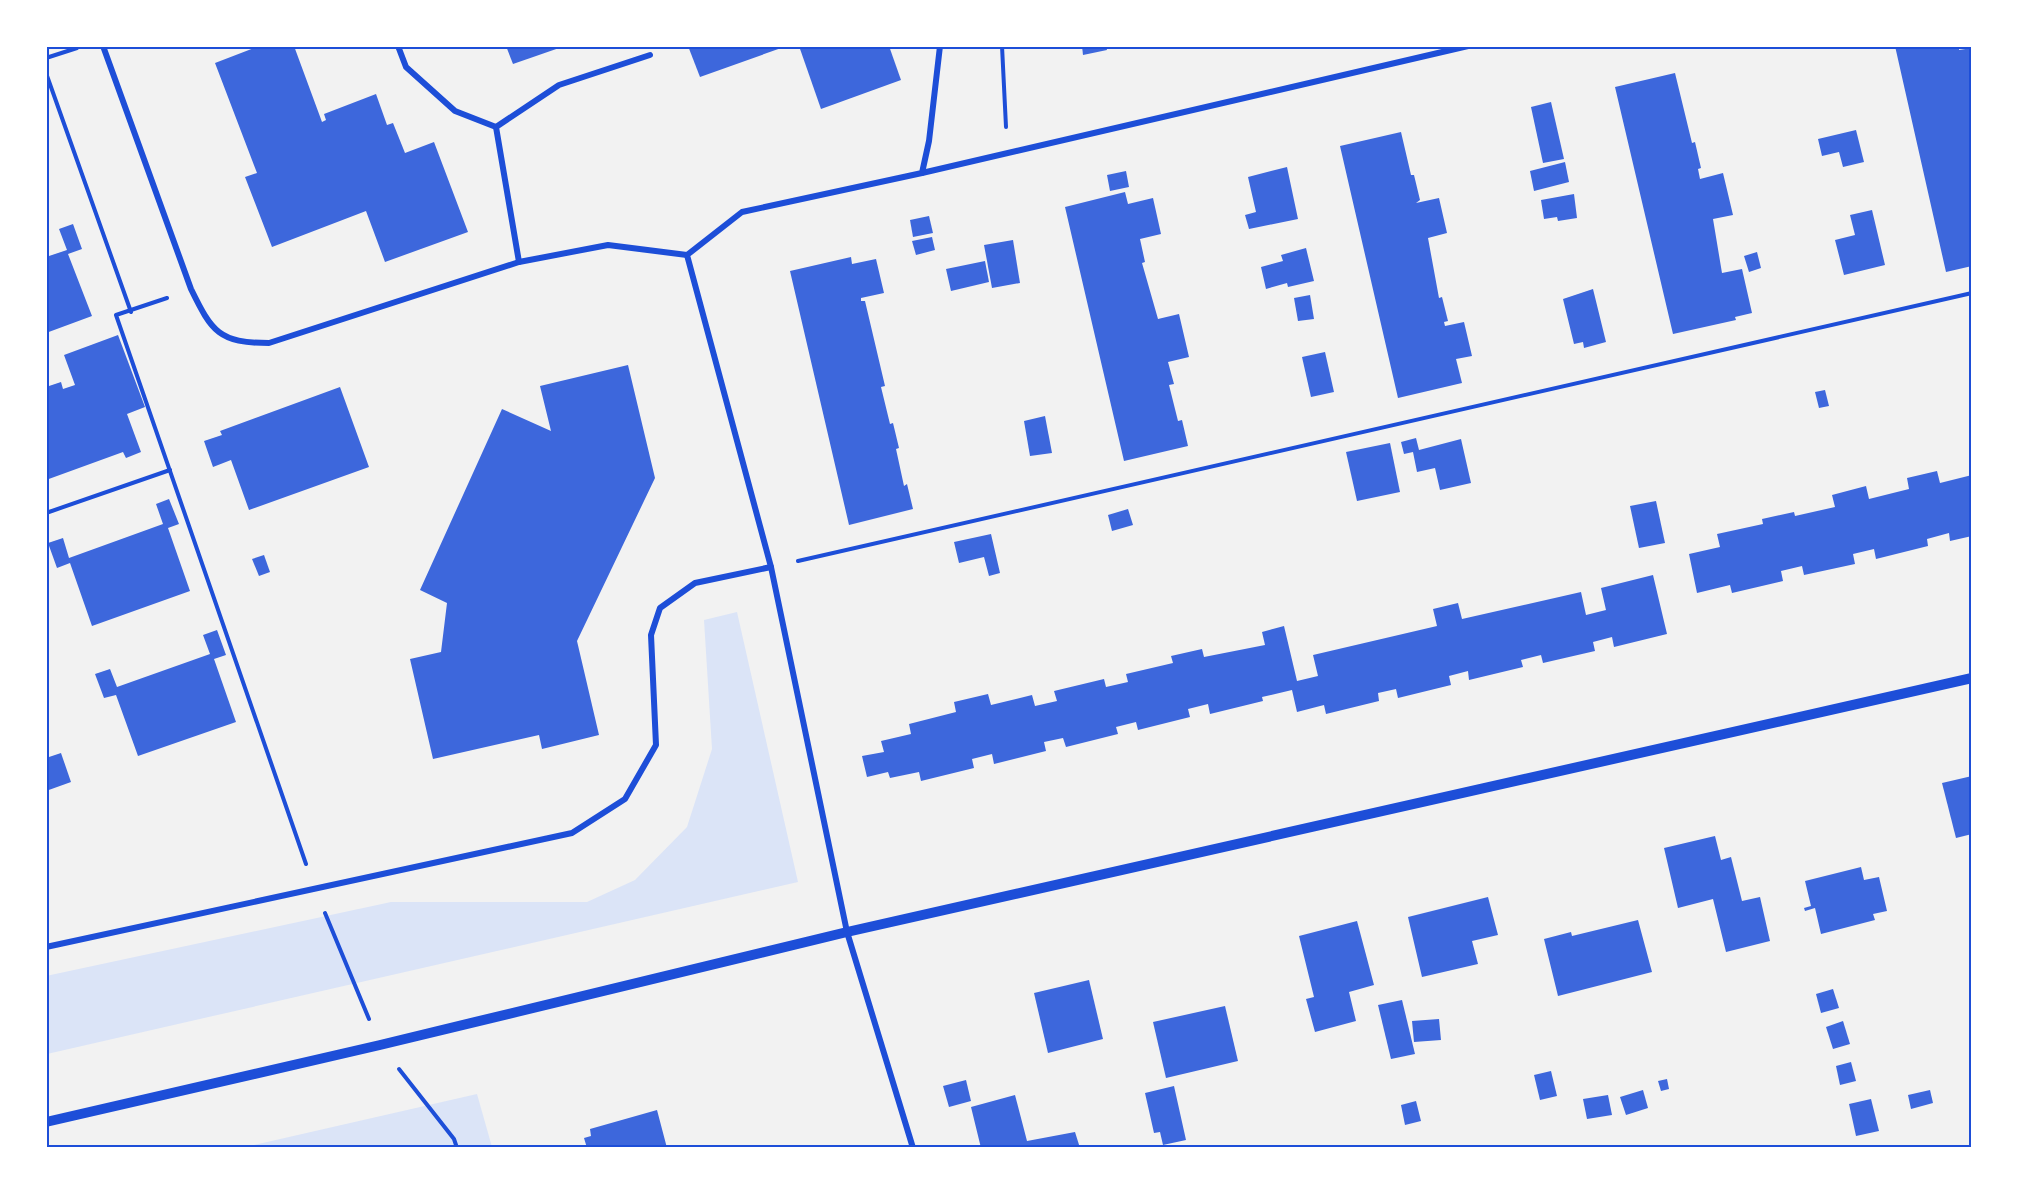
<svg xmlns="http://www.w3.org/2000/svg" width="2018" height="1194" font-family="Lato,sans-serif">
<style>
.green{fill:#dbe4f7}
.building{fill:#3d67dc}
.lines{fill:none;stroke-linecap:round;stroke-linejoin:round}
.path{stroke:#1d4ed8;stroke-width:4}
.minor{stroke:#1d4ed8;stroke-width:6}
.tertiary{stroke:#1d4ed8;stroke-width:10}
.neatline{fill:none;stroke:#1d4ed8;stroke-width:2}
</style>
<rect width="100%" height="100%" fill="#f2f2f2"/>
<g class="green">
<polygon points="737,612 798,882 47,1054 46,976 391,902 587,902 635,880 687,827 712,749 704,620"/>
<polygon points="477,1094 492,1147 241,1148"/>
</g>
<g class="building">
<polygon points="259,46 294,46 322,122 326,120 324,114 376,94 387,125 393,123 405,153 434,142 468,232 385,262 366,211 272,247 245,177 257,173 215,63"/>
<polygon points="506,46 561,46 562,47 513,64"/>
<polygon points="688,46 784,46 784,47 700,77"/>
<polygon points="799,46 889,46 901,80 821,109"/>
<polygon points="1082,46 1106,46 1107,50 1083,55"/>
<polygon points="1895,46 1959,46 1959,50 1972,48 1972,266 1946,272"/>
<polygon points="1675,73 1692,143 1695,142 1701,168 1698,169 1700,179 1723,173 1733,215 1713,219 1722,273 1742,269 1752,313 1735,317 1736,320 1673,334 1615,87"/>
<polygon points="1551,102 1564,159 1543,163 1531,107"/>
<polygon points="1856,130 1864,162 1843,167 1839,152 1822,156 1818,139"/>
<polygon points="1401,132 1411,175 1414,175 1420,200 1416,203 1439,198 1447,233 1428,238 1439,298 1442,297 1448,321 1444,322 1445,326 1464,322 1472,356 1456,359 1462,383 1398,398 1340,146"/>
<polygon points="1565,162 1569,182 1534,191 1530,171"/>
<polygon points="1287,167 1298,219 1249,229 1245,215 1256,212 1248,177"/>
<polygon points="1126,171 1129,187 1110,191 1107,175"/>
<polygon points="1125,192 1128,204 1153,198 1161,234 1140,239 1145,262 1142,263 1158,319 1179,314 1189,357 1168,362 1174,384 1169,385 1178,421 1182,420 1188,446 1124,461 1065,207"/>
<polygon points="1574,194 1577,218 1558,221 1557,217 1544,219 1541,200"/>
<polygon points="1872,210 1885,265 1844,275 1835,240 1855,235 1850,215"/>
<polygon points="929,216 933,233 913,237 910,220"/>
<polygon points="73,224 82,249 68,254 92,316 46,333 46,257 67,250 59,229"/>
<polygon points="932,237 935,250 916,255 912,241"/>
<polygon points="1013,240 1020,283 992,288 984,245"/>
<polygon points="1306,248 1314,281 1288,287 1287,283 1266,289 1261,267 1283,261 1281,255"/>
<polygon points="1757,252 1761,268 1749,272 1744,256"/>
<polygon points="851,257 852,264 876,259 884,293 861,298 861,301 865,301 885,386 881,387 890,424 893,423 899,448 896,449 904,486 907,484 913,509 849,525 790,271"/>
<polygon points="985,261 989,282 951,291 946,269"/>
<polygon points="1593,289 1606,342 1584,348 1583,342 1574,344 1563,299"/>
<polygon points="1310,295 1314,319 1298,321 1294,298"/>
<polygon points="118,335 145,407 127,414 141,452 126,458 123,452 46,480 46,387 61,382 63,389 75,385 64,355"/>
<polygon points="1325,352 1334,392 1311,397 1302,357"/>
<polygon points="628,365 655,478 577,641 599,735 542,749 539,735 433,759 410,659 441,652 447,603 420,590 502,409 551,431 540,386"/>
<polygon points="340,387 369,467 249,510 231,460 213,467 204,441 222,435 220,431"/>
<polygon points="1825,390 1829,406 1819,408 1815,392"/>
<polygon points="1045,416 1052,453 1030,456 1024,421"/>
<polygon points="1416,438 1419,450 1461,439 1471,483 1440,490 1435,468 1417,472 1413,452 1404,454 1401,442"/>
<polygon points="1390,443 1400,492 1357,501 1346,452"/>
<polygon points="1937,471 1940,483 1972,475 1972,536 1950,541 1949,533 1927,539 1928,546 1876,559 1874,549 1853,554 1855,564 1804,575 1802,566 1781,571 1783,581 1732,593 1730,585 1697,593 1689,554 1720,547 1717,534 1763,524 1762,519 1794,512 1795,516 1835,507 1832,495 1866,486 1869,499 1909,489 1907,478"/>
<polygon points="169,499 179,524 168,528 190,591 92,626 70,563 57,568 48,543 63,538 69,558 163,524 156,504"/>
<polygon points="1656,501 1665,543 1639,548 1630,506"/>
<polygon points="1128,509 1133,525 1112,531 1108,515"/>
<polygon points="991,534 1000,573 989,576 984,557 959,563 954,542"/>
<polygon points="264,555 270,572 259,576 252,559"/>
<polygon points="1653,575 1667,634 1614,647 1612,637 1593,642 1595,651 1543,663 1541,655 1521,660 1523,667 1469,680 1468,671 1449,676 1451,685 1398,698 1396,689 1378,693 1379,701 1326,714 1324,705 1297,712 1292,690 1262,697 1263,701 1210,714 1208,704 1188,709 1190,717 1138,730 1136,722 1116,727 1118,734 1066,747 1063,738 1044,742 1046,751 994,764 992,754 972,759 974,768 921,781 919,772 890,778 888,772 867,777 862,756 884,752 881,741 911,734 909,724 956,712 954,702 988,694 991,705 1032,695 1035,706 1057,701 1054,691 1104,679 1106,687 1128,682 1126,674 1173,663 1171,656 1202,649 1204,657 1265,645 1262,632 1284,626 1297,681 1318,676 1313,655 1437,626 1433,609 1458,603 1462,619 1581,592 1586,615 1606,610 1601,588"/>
<polygon points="217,630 226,655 214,659 236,722 138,756 116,695 104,698 95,674 110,669 117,687 210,654 203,635"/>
<polygon points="61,753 71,782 46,791 46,758"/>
<polygon points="1972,776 1972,834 1956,838 1942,783"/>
<polygon points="1715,836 1721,860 1731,857 1742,901 1760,897 1770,941 1726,952 1713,899 1678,908 1664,848"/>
<polygon points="1861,867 1864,880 1879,877 1887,911 1873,914 1875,920 1821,934 1815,908 1805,911 1804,908 1811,906 1805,881"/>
<polygon points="1488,897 1498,935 1472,941 1478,964 1422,977 1408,917"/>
<polygon points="1638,920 1652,972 1558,996 1544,939 1571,932 1572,936"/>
<polygon points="1357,921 1374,985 1349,992 1356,1021 1315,1032 1306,999 1314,997 1299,936"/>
<polygon points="1089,980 1103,1039 1048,1053 1034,993"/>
<polygon points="1833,989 1839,1008 1821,1013 1816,994"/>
<polygon points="1402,1000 1415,1054 1391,1059 1378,1005"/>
<polygon points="1225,1006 1238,1061 1166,1078 1153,1022"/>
<polygon points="1439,1019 1441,1040 1414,1042 1412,1021"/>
<polygon points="1843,1021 1850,1044 1833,1049 1826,1027"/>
<polygon points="1851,1062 1856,1081 1840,1085 1836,1066"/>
<polygon points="1551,1071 1557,1096 1540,1100 1534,1075"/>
<polygon points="1667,1079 1669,1089 1661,1091 1658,1081"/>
<polygon points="966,1080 971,1101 949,1107 943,1086"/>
<polygon points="1174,1086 1186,1140 1163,1145 1160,1132 1154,1133 1145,1093"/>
<polygon points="1643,1090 1648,1108 1626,1115 1620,1097"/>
<polygon points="1930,1090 1933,1103 1911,1109 1908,1095"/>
<polygon points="1015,1095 1027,1141 1075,1132 1080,1148 981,1148 971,1107"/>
<polygon points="1608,1095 1612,1115 1587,1119 1583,1099"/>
<polygon points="1871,1099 1879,1131 1856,1136 1849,1104"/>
<polygon points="1416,1101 1421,1121 1405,1125 1401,1105"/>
<polygon points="657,1110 667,1148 587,1148 584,1138 591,1136 590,1129"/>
</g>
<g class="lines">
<g class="path">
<polyline points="1002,46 1006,127"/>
<polyline points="46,58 77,48"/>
<polyline points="46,73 131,312"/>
<polyline points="167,298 116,315 306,864"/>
<polyline points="46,513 170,470"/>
<polyline points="798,561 1972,293"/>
<polyline points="325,913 369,1019"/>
<polyline points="399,1069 454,1139 457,1148"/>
</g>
<g class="minor">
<path d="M103 46 191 289C212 332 219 343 269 343L519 262 608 245 687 255"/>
<polyline points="398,46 406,67 455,111 496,127"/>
<polyline points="922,173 1468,46"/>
<polyline points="519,262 496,127 559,85 650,55"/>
<polyline points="46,947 572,833 625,799 656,745 651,635 660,608 695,583 771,567"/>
<polyline points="913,1148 847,932 771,567 687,255 742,212 922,173 929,141 940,46"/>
</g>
<polyline class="tertiary" points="46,1122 380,1045 847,932 1972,678"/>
</g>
<rect width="2018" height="1194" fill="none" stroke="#ffffff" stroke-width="96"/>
<rect x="48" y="48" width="1922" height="1098" class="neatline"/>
</svg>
